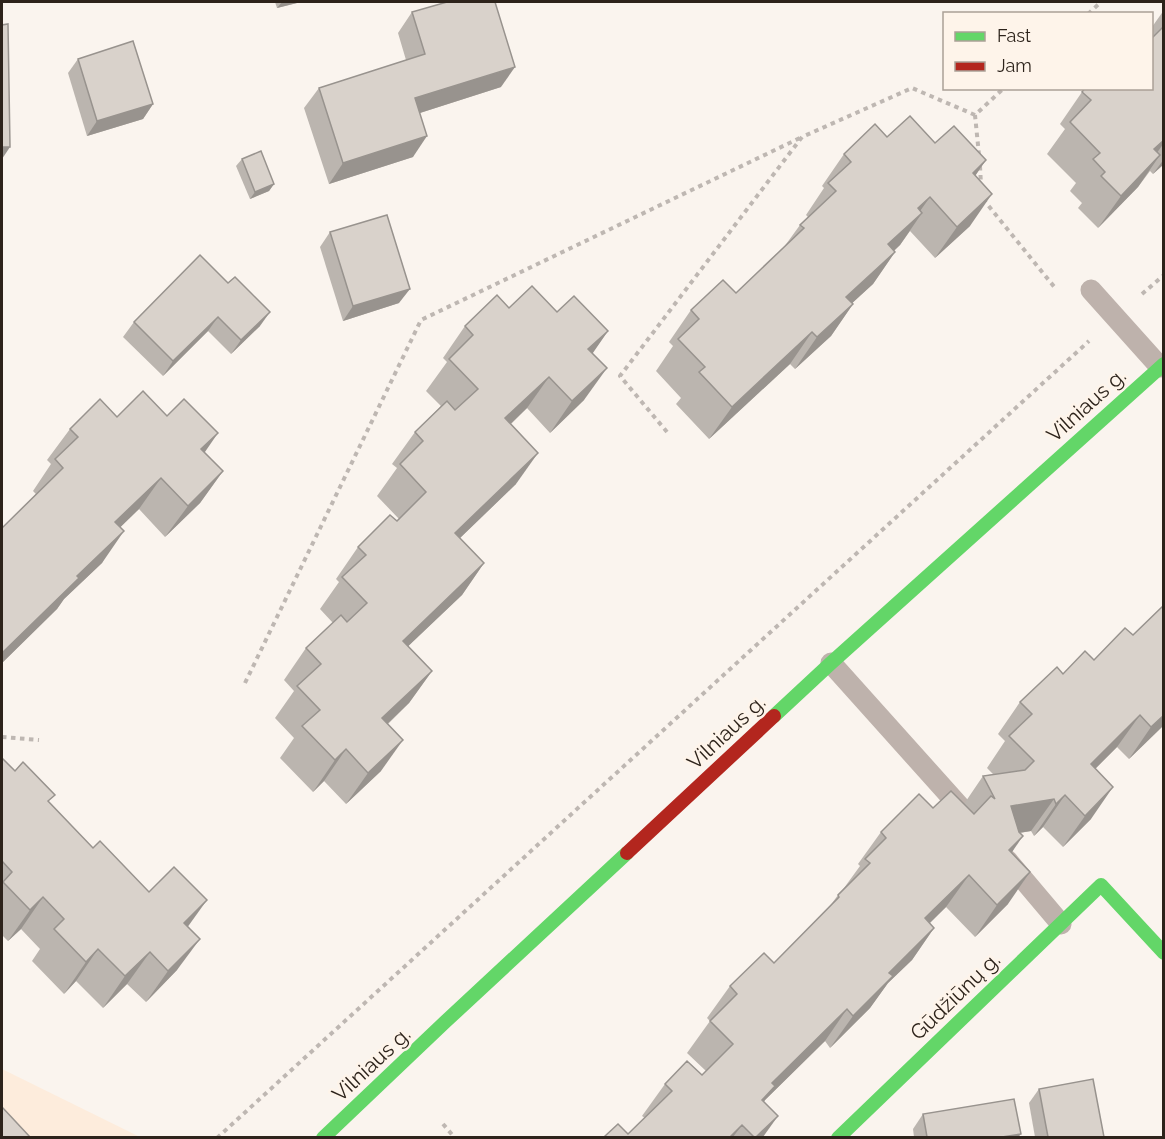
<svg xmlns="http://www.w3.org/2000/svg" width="1165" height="1139" font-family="Raleway,sans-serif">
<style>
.built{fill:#fdecdc}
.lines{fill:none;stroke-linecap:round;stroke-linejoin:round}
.path{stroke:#beb7b2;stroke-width:4;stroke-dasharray:4.5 4.5;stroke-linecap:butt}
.lane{stroke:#beb2ac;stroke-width:21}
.fast{stroke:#63d668;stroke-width:14}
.jam{stroke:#b3261e;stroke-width:14}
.wall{fill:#bbb5af}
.shaded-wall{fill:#98938e}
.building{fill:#d9d2cb;stroke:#98938e;stroke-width:1.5}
.labels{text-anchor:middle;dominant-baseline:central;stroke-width:5;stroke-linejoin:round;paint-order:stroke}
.street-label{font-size:21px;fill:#2d231b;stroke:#fef4ea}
</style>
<rect width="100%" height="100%" fill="#faf4ee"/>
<polygon class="built" points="2,1069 140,1137 2,1137"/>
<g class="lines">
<g class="path">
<polyline points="1088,14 1101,2"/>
<polyline points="979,155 975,115 1004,88"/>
<polyline points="980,166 981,185"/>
<polyline points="983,199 1056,289"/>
<polyline points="1142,294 1164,275"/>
<polyline points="667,432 620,376 802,137 912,88 975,115"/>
<polyline points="245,683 421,320 802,137"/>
<polyline points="2,737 39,740"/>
<polyline points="443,1124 455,1138"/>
<polyline points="217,1138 1089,341"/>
</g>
<g class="lane">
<polyline points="1091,290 1160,367"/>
<polyline points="831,663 961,808"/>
<polyline points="1007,860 1061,924"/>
</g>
<g class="fast">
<polyline points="774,716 831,663 1164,364"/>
<polyline points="323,1138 445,1022 627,853"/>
<polyline points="838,1138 1101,885 1164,953"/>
</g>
<polyline class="jam" points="627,853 774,716"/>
</g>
<g class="wall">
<polygon points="275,2 301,2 277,8"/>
<polygon points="1164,10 1164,164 1153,174 1150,171 1138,187 1098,228 1078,208 1082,203 1070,191 1076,183 1047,154 1065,129 1060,124 1082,92 1152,88 1152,27"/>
<polygon points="412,12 501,87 420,113 413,157 329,184 304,108 319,88 406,60 398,33"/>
<polygon points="78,59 153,104 143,119 87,136 68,73"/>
<polygon points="887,137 935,143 986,160 975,176 970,226 935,258 910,231 900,245 894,251 895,252 873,284 852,303 853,304 831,336 795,369 790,364 709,439 676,404 681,398 656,371 673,346 669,342 691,310 736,293 784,247 800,225 808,217 806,215 824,188 822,186 844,154"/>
<polygon points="242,159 274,184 269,191 250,199 236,166"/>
<polygon points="330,232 399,303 343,321 320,247"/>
<polygon points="200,255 260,326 231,354 208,331 163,376 123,337 134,322"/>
<polygon points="509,308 557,312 608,331 592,353 584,400 550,433 527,408 511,424 516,484 460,538 484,563 462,595 408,646 432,671 409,703 388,724 381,771 346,804 324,781 313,792 280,758 294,738 275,718 294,691 284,680 306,648 333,623 320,609 339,582 336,579 358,547 399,519 377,496 397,468 392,464 415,432 441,406 426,391 447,362 443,358 465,326"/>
<polygon points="167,416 223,471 200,503 165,537 139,509 120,527 102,563 64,599 57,609 2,663 2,528 36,494 33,491 51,464 47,460 70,429 117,417"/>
<polygon points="1164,605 1164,725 1129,759 1117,747 1095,769 1091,819 1063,847 1043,827 1034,836 1031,831 1020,833 1012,853 1008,904 975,937 946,907 929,924 934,928 912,960 888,983 870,1008 830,1048 825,1041 765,1100 764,1102 763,1137 604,1137 628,1134 645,1118 642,1116 665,1084 702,1075 706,1071 687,1053 710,1021 707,1018 730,986 774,963 830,906 838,895 844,888 860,866 858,864 881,832 933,808 964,804 983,776 993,774 987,768 1005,741 998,734 1020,702 1063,674 1094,660 1133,635"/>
<polygon points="2,758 49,803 93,848 149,892 188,927 177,970 146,1002 127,984 103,1008 76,981 64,994 32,961 40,949 21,929 8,941 2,935"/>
<polygon points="1039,1089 1104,1137 1035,1137 1029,1103"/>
<polygon points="923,1114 1021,1134 1018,1137 914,1137 913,1129"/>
</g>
<g class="shaded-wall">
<polygon points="282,2 301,2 277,8"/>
<polygon points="515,67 501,87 401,119 415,98"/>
<polygon points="153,104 143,119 87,136 97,121"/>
<polygon points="427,136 413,157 329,184 343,163"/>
<polygon points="1164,140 1164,143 1146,168 1154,149"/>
<polygon points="2,147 10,147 2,159"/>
<polygon points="1160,155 1138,187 1098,228 1121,196"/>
<polygon points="1164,159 1164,164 1153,174"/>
<polygon points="986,160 964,192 973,173"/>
<polygon points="274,184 269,191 250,199 255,192"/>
<polygon points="992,194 970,226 935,258 957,227"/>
<polygon points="930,197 913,221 922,213 900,245 866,276 888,244 918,208"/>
<polygon points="895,252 873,284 824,329 846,297"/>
<polygon points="410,289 399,303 343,321 353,306"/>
<polygon points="853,304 831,336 795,369 817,337"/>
<polygon points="270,312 260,326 231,354 241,340"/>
<polygon points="218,317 208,331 163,376 173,361"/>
<polygon points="608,331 586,363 588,349"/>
<polygon points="812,332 790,364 709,439 732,407"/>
<polygon points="607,368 584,400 550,433 572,401"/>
<polygon points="549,377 527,408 483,450 505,418"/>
<polygon points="218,433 196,465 201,449"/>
<polygon points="538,453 516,484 433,564 455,533"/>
<polygon points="223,471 200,503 165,537 188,506"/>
<polygon points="161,478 139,509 93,554 115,522"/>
<polygon points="124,531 102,563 64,599 57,609 2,663 2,653 77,576"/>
<polygon points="484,563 462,595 380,673 403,641"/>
<polygon points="432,671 409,703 360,750 382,718"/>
<polygon points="1140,715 1117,747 1068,796 1091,764"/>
<polygon points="1164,715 1164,725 1129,759 1151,727"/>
<polygon points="403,740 381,771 346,804 368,773"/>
<polygon points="346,749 324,781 313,792 335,760"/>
<polygon points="1113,787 1091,819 1063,847 1085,816"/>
<polygon points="1065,795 1043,827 1034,836 1056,804"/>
<polygon points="1054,799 1031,831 989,837 1011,806"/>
<polygon points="1023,836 1001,868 1009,850"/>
<polygon points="1030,872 1008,904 975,937 997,905"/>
<polygon points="969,875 946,907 902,950 925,918"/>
<polygon points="43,897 21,929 8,941 30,910"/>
<polygon points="207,900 184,932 184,923"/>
<polygon points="934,928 912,960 888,983 870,1008 830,1048 853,1016 889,973"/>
<polygon points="200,939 177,970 146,1002 168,971"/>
<polygon points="98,949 76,981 64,994 86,962"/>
<polygon points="150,952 127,984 103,1008 125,976"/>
<polygon points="847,1009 825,1041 765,1100 752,1118 744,1127 772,1083"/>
<polygon points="778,1116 763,1137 756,1137"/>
<polygon points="742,1125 733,1137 730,1137"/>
<polygon points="1021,1134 1018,1137 1002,1137"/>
</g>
<g class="building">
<polygon points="447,2 495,2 515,67 415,98 427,136 343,163 319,88 425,54 412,12"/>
<polygon points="8,24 10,147 2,147 2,25"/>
<polygon points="1164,26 1164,140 1154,149 1160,155 1121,196 1101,176 1105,172 1093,159 1100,153 1070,122 1091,100 1082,92 1085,88 1152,88 1152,38"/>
<polygon points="133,41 153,104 97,121 78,59"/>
<polygon points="910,116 935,143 954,126 986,160 973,173 992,194 957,227 930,197 918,208 922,213 888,244 895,252 846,297 853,304 817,337 812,332 732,407 699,372 705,367 678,339 699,319 691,310 723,280 736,293 804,228 800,225 836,191 828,183 851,162 844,154 875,124 887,137"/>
<polygon points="261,151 274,184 255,192 242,159"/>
<polygon points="387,215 410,289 353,306 330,232"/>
<polygon points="200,255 228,283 235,277 270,312 241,340 218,317 173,361 134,322"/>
<polygon points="532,286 557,312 574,296 608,331 588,349 607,368 572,401 549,377 505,418 538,453 455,533 484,563 403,641 432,671 382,718 403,740 368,773 346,749 335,760 302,726 320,710 297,686 321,664 306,648 341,615 347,622 367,603 342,577 366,555 358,547 390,515 397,521 426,492 400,464 423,441 415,432 447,401 455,410 478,389 449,359 473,335 465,326 497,295 509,308"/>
<polygon points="143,391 167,416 184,399 218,433 201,449 223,471 188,506 161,478 115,522 124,531 77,576 79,578 2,653 2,528 63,468 55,459 78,437 70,429 100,399 117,417"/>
<polygon points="1164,605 1164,715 1151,727 1140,715 1091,764 1113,787 1085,816 1065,795 1056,804 1054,799 1011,806 1019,832 1023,836 1009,850 1030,872 997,905 969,875 925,918 934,928 889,973 893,976 853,1016 847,1009 772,1083 775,1086 762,1100 778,1116 756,1137 754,1137 742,1125 730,1137 604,1137 618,1124 628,1134 672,1091 665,1084 687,1061 702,1075 733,1044 710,1021 737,994 730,986 764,953 774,963 839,897 838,895 870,863 865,859 886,838 881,832 919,794 933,808 951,791 974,814 991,796 995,799 983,776 1025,770 1034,761 1009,736 1032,714 1020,702 1057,667 1063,674 1085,651 1094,660 1125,628 1133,635"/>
<polygon points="2,758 15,771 23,762 55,795 48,801 93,848 100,841 149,892 174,867 207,900 184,923 200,939 168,971 150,952 125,976 98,949 86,962 54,929 64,919 43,897 30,910 3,882 12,872 2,861"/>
<polygon points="1093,1079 1104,1137 1048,1137 1039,1089"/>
<polygon points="1014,1099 1021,1134 1002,1137 927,1137 923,1114"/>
<polygon points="2,1107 30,1137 2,1137"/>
</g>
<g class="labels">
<g class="street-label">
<text transform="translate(1086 405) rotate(-42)">Vilniaus g.</text>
<text transform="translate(726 732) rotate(-43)">Vilniaus g.</text>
<text transform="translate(955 996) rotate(-44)">Gūdžiūnų g.</text>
<text transform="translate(371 1064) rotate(-43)">Vilniaus g.</text>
</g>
</g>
<rect width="1165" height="1139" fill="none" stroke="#2d231b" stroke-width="6"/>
<rect x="943" y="12" width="210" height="78" fill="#fef4ea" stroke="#aaa097" stroke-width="1.5"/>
<rect x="955" y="32" width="30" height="9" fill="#63d668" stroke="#aaa097" stroke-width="1.5"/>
<text x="997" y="42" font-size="18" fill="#2d231b">Fast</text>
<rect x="955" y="62" width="30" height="9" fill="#b3261e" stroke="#aaa097" stroke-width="1.5"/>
<text x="997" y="72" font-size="18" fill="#2d231b">Jam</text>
</svg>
